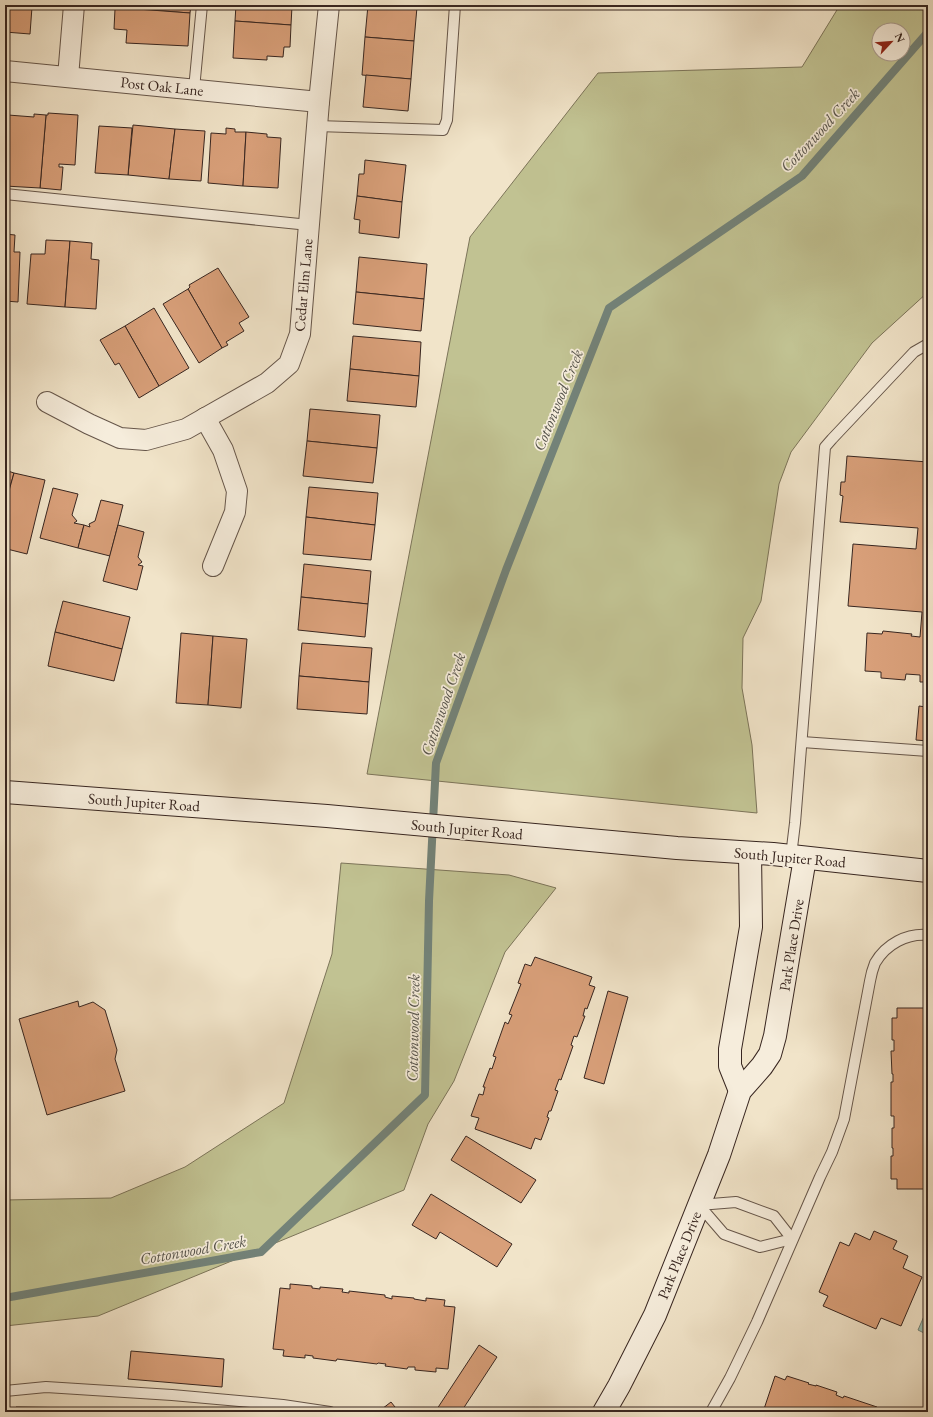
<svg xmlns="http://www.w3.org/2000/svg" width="933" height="1417" font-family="'EB Garamond',serif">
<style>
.green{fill:#c1c292;stroke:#7c7459;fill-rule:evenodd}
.water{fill:#9bbfb2;stroke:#738278}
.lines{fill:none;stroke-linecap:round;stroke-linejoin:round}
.stream{stroke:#738278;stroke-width:8}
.building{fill:#d89f79;stroke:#382620}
.lane-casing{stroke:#66564a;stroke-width:12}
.street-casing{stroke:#66564a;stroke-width:22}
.secondary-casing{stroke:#382620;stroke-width:24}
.lane{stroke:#f6eddc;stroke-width:10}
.street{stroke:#f6eddc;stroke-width:20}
.secondary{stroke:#f6eddc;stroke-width:22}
.labels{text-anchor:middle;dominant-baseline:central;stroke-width:3.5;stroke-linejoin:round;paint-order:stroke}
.street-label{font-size:15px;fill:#382620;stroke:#f6eddc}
.water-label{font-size:16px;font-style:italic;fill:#56544c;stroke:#f6eddc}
</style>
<rect width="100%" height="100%" fill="#f1e4c9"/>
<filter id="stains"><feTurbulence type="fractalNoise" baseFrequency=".005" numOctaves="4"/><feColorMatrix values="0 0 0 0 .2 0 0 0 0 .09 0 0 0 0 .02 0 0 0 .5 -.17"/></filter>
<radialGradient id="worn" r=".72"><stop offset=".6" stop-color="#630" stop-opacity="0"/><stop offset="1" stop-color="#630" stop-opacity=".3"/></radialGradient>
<g class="green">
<path d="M840 5H928V292L872 343 791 452 779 484 761 601 743 638 742 688 752 745 757 813 367 774 470 237 598 73 802 67ZM879 30H903V54H879Z"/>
<polygon points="341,863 509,875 556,888 505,952 454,1081 428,1124 404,1190 98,1316 5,1326 5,1200 111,1198 185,1167 284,1103 332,954"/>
</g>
<polygon class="water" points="928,1307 928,1335 918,1330"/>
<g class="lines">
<polyline class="stream" points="5,1298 261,1252 425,1095 429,901 436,763 506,570 609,308 802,176 928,32"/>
</g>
<g class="building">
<polygon points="5,5 32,7 30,34 5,32"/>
<polygon points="13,5 33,5 32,7"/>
<polygon points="112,5 191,5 190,13 111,7"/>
<polygon points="236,5 292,6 291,25 235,21"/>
<polygon points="368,5 398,5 417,7 414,41 365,37"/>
<polygon points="111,7 190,13 188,46 126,43 127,30 114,29 115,9 111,9"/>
<polygon points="235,21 291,25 290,47 284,47 283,57 267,56 267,60 233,58"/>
<polygon points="365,37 414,41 411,79 362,75"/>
<polygon points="366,75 411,79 408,111 363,107"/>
<polygon points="48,113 78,115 75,165 59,164 59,167 63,167 61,190 40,188 46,115 48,115"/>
<polygon points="34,114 46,115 40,188 5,186 5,151 8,115 34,117"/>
<polygon points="5,115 8,115 5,151"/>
<polygon points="133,125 175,129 169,179 128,175"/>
<polygon points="99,126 132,128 128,175 95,173"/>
<polygon points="226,128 235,129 235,132 246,132 243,186 208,183 211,133 226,134"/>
<polygon points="175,129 205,131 201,181 169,179"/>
<polygon points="246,132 267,134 267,137 281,138 278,188 243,186"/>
<polygon points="365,160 406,165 402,202 357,196 359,174 364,174"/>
<polygon points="357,196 402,202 399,238 359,233 360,220 354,219"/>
<polygon points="5,234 15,235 14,252 20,252 18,302 5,301"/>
<polygon points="46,240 70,241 65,307 27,304 31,254 45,254"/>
<polygon points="70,241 92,243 91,259 99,260 96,309 65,307"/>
<polygon points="359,257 427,264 424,299 356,292"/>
<polygon points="218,268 249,317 239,323 244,331 226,342 228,345 222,348 188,289 190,287 189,285"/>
<polygon points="188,289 222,348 199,363 163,304"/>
<polygon points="356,292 424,299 421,331 353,324"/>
<polygon points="154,308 189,368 159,386 125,326"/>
<polygon points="125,326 159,386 139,398 119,363 115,365 100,340"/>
<polygon points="353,336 421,342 419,376 350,369"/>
<polygon points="350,369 419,376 416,407 347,401"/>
<polygon points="310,409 380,415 377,448 307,441"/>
<polygon points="307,441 377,448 373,483 303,476"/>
<polygon points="847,456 928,462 928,741 916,740 919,706 926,707 928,682 920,682 920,675 906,674 905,680 881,678 881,672 865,671 867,633 882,634 883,631 912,634 911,636 920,637 922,612 848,606 853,544 916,549 918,528 840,522 843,496 840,495 841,482 845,482"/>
<polygon points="5,470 14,473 5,505"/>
<polygon points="14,473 45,480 27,554 7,549 8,543 5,542 5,505"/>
<polygon points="309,487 378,493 375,525 306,517"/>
<polygon points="53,488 78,494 72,515 77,521 74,523 84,525 78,548 40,538"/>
<polygon points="101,500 123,505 110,556 78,548 84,525 90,527 89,524 95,521"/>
<polygon points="306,517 375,525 371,560 303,554"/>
<polygon points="118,525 144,532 138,557 142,562 138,565 143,566 137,590 103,581"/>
<polygon points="304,564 371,571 368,604 301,597"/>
<polygon points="301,597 368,604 365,637 298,630"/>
<polygon points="63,601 130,617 122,649 55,632"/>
<polygon points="55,632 122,649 114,681 48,666"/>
<polygon points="181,633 213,636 208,705 176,703"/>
<polygon points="213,636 247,639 241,708 208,705"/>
<polygon points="302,643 372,648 369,682 299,676"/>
<polygon points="299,676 369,682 367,714 297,709"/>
<polygon points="535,957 592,977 589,985 595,987 587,1009 585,1008 583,1016 585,1016 577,1037 574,1036 571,1045 573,1046 561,1080 559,1079 555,1090 558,1091 551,1111 549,1111 547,1117 549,1118 541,1140 535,1138 531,1149 475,1129 479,1118 471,1116 479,1094 483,1095 485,1087 483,1087 490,1068 492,1069 496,1057 493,1056 505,1022 508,1024 512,1015 509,1014 521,984 518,983 525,964 531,966"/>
<polygon points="608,991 628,997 604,1084 584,1078"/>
<polygon points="78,1001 79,1007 93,1002 105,1010 117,1050 115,1059 125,1091 47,1115 19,1019"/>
<polygon points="897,1008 928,1008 928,1189 897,1189 897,1179 891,1179 891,1156 893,1156 893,1148 892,1148 892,1128 894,1128 894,1116 891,1116 891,1082 893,1082 893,1074 892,1074 891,1051 894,1051 894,1040 892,1040 892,1018 897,1018"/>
<polygon points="466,1136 536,1180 521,1203 451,1160"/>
<polygon points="431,1194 512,1244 497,1267 440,1232 436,1239 412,1225"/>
<polygon points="874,1231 897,1241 893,1249 908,1256 903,1268 922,1277 901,1326 881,1318 876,1329 823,1306 828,1296 819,1292 840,1242 849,1246 855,1233 870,1240"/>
<polygon points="290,1284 312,1286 312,1288 320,1289 320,1287 343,1289 342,1292 349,1293 349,1291 385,1295 385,1297 392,1299 392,1296 414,1298 414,1299 426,1301 426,1298 445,1300 444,1306 455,1307 448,1369 436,1368 436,1372 415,1370 415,1367 408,1367 407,1369 385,1366 386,1364 378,1363 377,1364 337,1359 336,1361 313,1358 313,1356 305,1355 305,1358 283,1356 284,1350 273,1349 280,1288 290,1289"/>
<polygon points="479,1345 497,1357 461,1412 435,1412"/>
<polygon points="131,1351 224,1359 222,1387 128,1379"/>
<polygon points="775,1376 785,1380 787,1376 809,1383 808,1384 816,1386 816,1385 837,1392 836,1395 843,1398 844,1396 877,1407 876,1409 884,1412 885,1409 895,1412 763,1412"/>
<polygon points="391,1402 399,1412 378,1412"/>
<polygon points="16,1407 85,1408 85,1412 15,1412"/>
</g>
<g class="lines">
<defs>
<g id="lane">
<polyline points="194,89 202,5"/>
<polyline points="317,126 443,130 447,120 455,5"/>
<polyline points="5,194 309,225"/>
<polyline points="802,742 928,751"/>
<polyline points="791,856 795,823 825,447 832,439 914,352 928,344"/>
<polygon points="736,1202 774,1216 792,1239 760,1247 724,1234 699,1205"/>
<polyline points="5,1391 46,1387 172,1395 283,1405 330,1412"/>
<path d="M711 1412 730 1378 757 1322 820 1177 832 1152 844 1119 870 981C871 975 873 968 875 963 886 944 907 933 928 935"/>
</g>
<g id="street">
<polyline points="5,71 319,102"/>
<polyline points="68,77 74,5"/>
<polyline points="47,402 89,424 120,438 146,440 186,429 267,383 289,364 300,334 319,102 329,5"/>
<polyline points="205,418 223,450 237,491 235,512 213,566"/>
</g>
<g id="secondary">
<polyline points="5,792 327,816 677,848 773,854 928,871"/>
<polyline points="740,1091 730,1066 730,1049 751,927 750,853"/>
<polyline points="604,1412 619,1386 655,1315 719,1155 740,1091 762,1066 770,1054 775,1036 805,858"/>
</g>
</defs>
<use href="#lane" class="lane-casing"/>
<use href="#street" class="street-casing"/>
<use href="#secondary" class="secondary-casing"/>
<use href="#lane" class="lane"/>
<use href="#street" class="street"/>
<use href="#secondary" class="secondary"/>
</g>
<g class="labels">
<g class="street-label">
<text transform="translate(162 86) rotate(6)">Post Oak Lane</text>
<text transform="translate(303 285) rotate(-85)">Cedar Elm Lane</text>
<text transform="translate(144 802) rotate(4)">South Jupiter Road</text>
<text transform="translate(467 829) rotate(5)">South Jupiter Road</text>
<text transform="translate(790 857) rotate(5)">South Jupiter Road</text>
<text transform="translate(791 945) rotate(-81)">Park Place Drive</text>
<text transform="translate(679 1255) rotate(-68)">Park Place Drive</text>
</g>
<g class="water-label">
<text transform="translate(820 130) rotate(-47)">Cottonwood Creek</text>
<text transform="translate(558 400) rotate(-68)">Cottonwood Creek</text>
<text transform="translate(443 704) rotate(-71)">Cottonwood Creek</text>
<text transform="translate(413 1028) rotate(-89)">Cottonwood Creek</text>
<text transform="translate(193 1250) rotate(-10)">Cottonwood Creek</text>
</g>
</g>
<rect width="933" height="1417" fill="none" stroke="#f1e4c9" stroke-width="20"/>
<rect x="6" y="6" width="921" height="1405" fill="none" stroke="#382620" stroke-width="2"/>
<rect x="10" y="10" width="913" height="1397" fill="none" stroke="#382620"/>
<g transform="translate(891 42) rotate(64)"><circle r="19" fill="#f6eddc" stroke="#aa9d91"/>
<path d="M0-3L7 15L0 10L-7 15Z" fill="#8f2418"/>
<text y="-6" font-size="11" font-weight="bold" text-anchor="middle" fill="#382620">N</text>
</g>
<rect width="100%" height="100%" filter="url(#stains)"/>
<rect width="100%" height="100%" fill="url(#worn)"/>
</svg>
